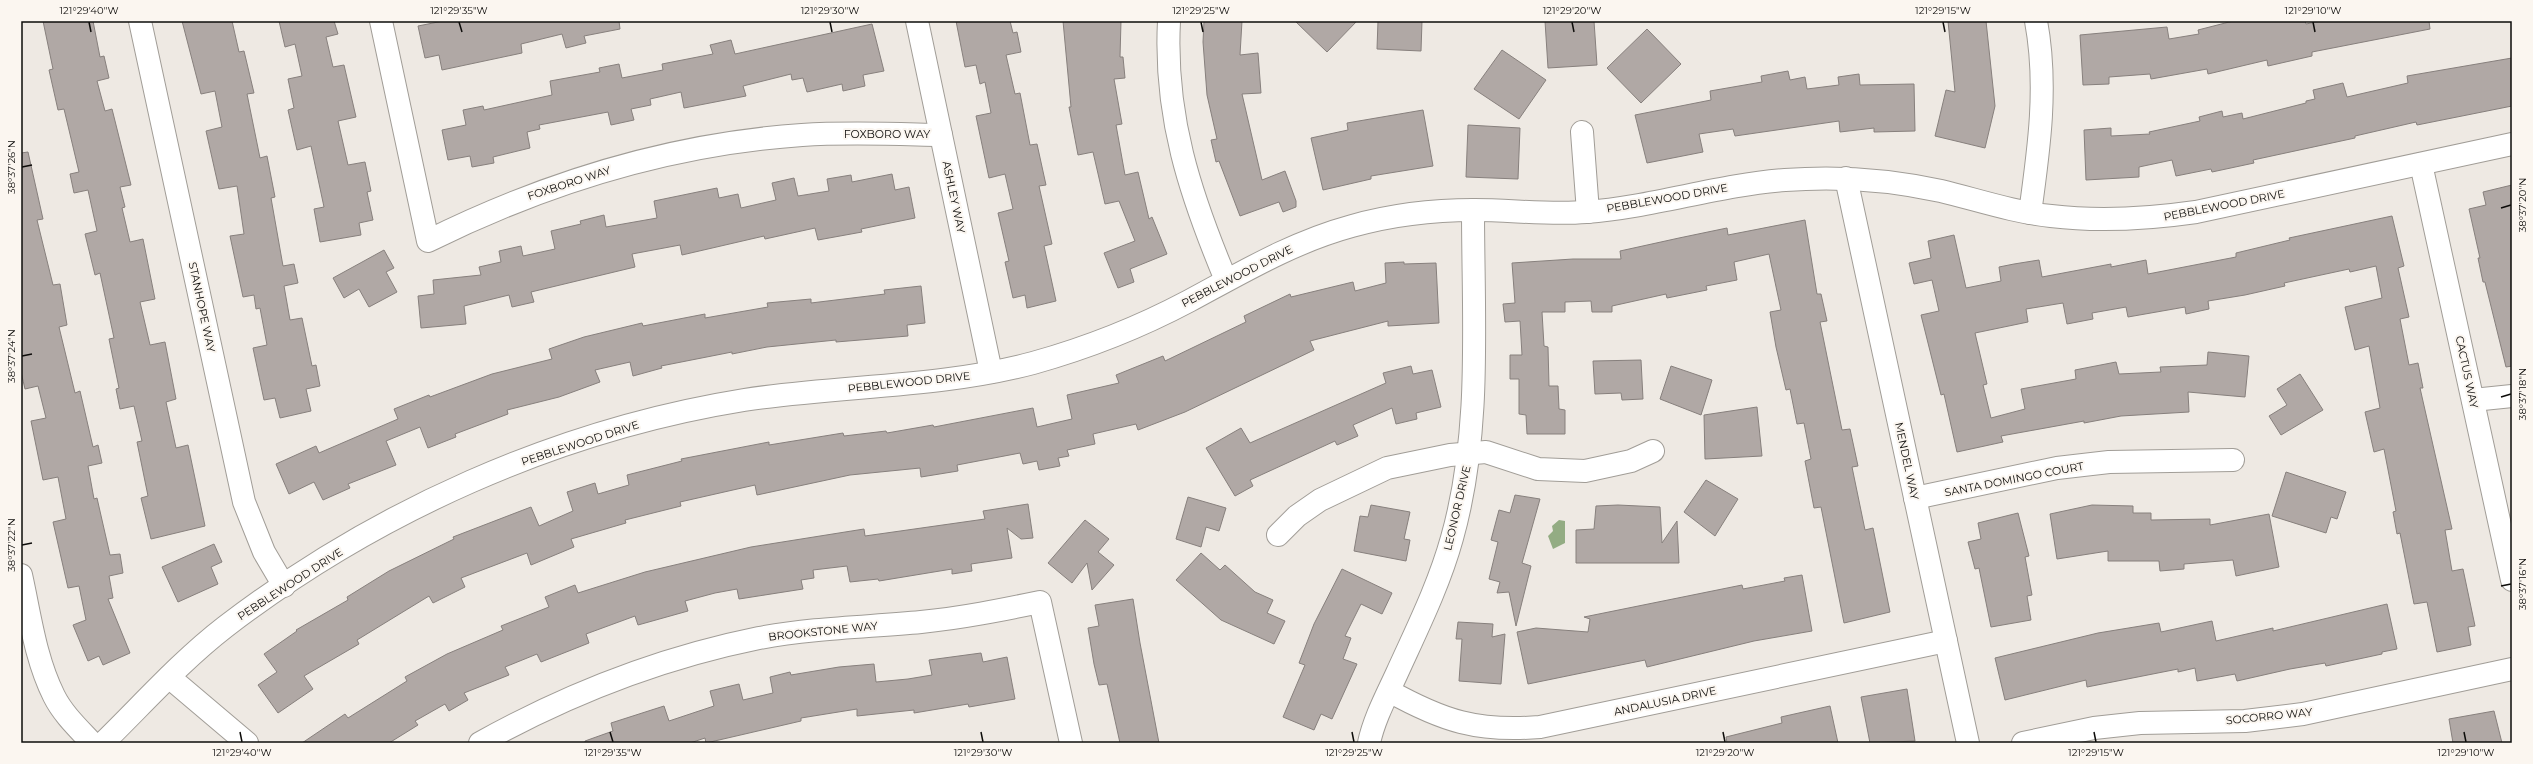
<svg xmlns="http://www.w3.org/2000/svg" width="2533" height="764" font-family="Montserrat,sans-serif">
<style>
.water{fill:#93ac83}
.building{fill:#b0a8a5;stroke:#87807d}
.lines{fill:none;stroke-linecap:round;stroke-linejoin:round}
.minor-casing{stroke:#a19d97;stroke-width:24}
.minor{stroke:#fff;stroke-width:22}
.ticks{fill:none;stroke:#0d0c0a;stroke-width:1.5}
.labels{text-anchor:middle;dominant-baseline:central;stroke-width:4;stroke-linejoin:round;paint-order:stroke}
.street-label{font-size:11px;fill:#0d0c0a;stroke:#fbf6f0}
.neatline{fill:none;stroke:#0d0c0a;stroke-width:1.5}
.ticks-label{font-size:10px;text-anchor:middle;fill:#0d0c0a}
</style>
<rect width="100%" height="100%" fill="#eee9e3"/>
<polygon class="water" points="1559,520 1565,521 1565,543 1553,549 1548,536 1553,531 1552,526"/>
<g class="building">
<polygon points="43,21 93,21 100,57 104,56 109,78 97,81 105,111 112,109 131,185 120,187 125,207 122,208 130,242 143,239 155,299 140,302 150,345 165,342 176,399 166,402 176,448 188,445 205,526 151,539 141,498 148,496 137,442 142,441 134,406 120,409 116,389 119,388 109,339 114,338 100,273 95,275 85,234 97,231 88,190 74,193 70,174 79,172 64,109 58,110 49,70 53,69"/>
<polygon points="182,21 232,21 239,52 244,51 254,93 247,94 260,158 267,156 275,197 271,198 283,266 294,264 298,283 284,286 290,320 302,318 312,366 316,365 320,386 306,389 311,411 280,418 275,398 264,400 253,348 267,345 260,308 256,309 254,295 243,297 230,236 244,234 237,186 219,189 206,131 222,127 215,91 201,94"/>
<polygon points="279,21 334,21 338,34 326,37 333,67 344,65 356,117 338,121 348,165 365,162 371,191 367,192 373,220 359,223 361,235 320,242 314,209 324,207 311,146 297,150 288,110 294,108 288,79 302,76 295,44 285,47"/>
<polygon points="443,21 619,21 620,29 584,36 586,43 566,48 562,34 521,44 522,53 442,70 439,55 425,58 418,26"/>
<polygon points="956,21 1010,21 1013,33 1017,32 1021,52 1006,55 1015,94 1020,93 1030,145 1037,144 1046,185 1039,186 1052,244 1044,246 1056,301 1027,308 1025,295 1013,298 1005,262 1009,261 998,213 1013,209 1005,174 989,178 976,116 991,113 985,82 980,84 976,65 965,67"/>
<polygon points="1063,21 1121,21 1120,57 1123,57 1125,78 1114,79 1122,124 1116,125 1125,175 1138,172 1149,219 1152,217 1167,254 1130,269 1134,282 1118,288 1104,253 1135,241 1119,201 1105,204 1093,152 1078,155 1069,107 1071,107"/>
<polygon points="1204,21 1242,21 1240,55 1258,53 1261,93 1242,94 1262,180 1285,171 1296,201 1296,207 1283,212 1279,202 1240,216 1219,161 1216,162 1211,140 1217,139 1207,95 1203,42"/>
<polygon points="1295,21 1357,21 1327,52"/>
<polygon points="1378,21 1422,21 1421,51 1377,49"/>
<polygon points="1545,21 1594,21 1597,65 1548,68"/>
<polygon points="1948,21 1986,21 1995,106 1985,148 1935,136 1946,90 1955,92"/>
<polygon points="2233,21 2305,21 2306,24 2321,21 2429,21 2430,29 2312,52 2312,56 2268,66 2267,60 2208,74 2207,69 2151,79 2150,74 2109,77 2109,84 2083,85 2080,35 2167,27 2169,39 2199,34 2198,30"/>
<polygon points="872,24 884,71 863,75 865,86 843,91 842,84 807,92 803,78 792,80 791,74 743,86 746,96 684,108 681,92 650,99 651,105 631,109 634,120 611,125 608,112 539,125 540,129 527,132 530,148 493,157 494,163 472,167 470,156 448,160 442,130 466,125 463,110 483,106 484,110 552,95 550,81 600,72 599,68 619,64 622,78 663,70 662,64 713,54 710,45 731,40 735,54"/>
<polygon points="1647,29 1681,64 1641,103 1607,68"/>
<polygon points="1502,50 1546,80 1519,119 1474,89"/>
<polygon points="2512,58 2512,106 2417,125 2416,122 2355,136 2355,138 2253,160 2254,163 2212,172 2211,169 2176,176 2172,160 2139,167 2139,177 2086,180 2084,130 2111,128 2111,136 2150,134 2149,132 2200,121 2199,117 2222,111 2223,117 2242,113 2243,119 2306,103 2306,101 2315,99 2313,90 2343,83 2347,97 2408,83 2407,76"/>
<polygon points="1788,71 1790,80 1805,77 1807,89 1839,85 1838,77 1859,74 1860,85 1914,84 1915,131 1874,132 1874,128 1840,132 1839,121 1735,136 1733,129 1699,134 1703,152 1647,163 1635,115 1711,100 1710,91 1762,82 1761,76"/>
<polygon points="1423,110 1433,166 1371,176 1371,179 1323,190 1311,138 1348,130 1347,123"/>
<polygon points="1468,125 1520,128 1518,179 1466,177"/>
<polygon points="28,152 43,219 37,220 53,285 60,284 67,325 59,327 75,393 80,391 93,447 98,445 102,463 88,466 94,499 97,498 110,555 120,554 123,573 109,576 113,598 108,599 130,653 103,665 99,656 88,661 73,625 86,620 79,586 68,588 53,522 66,519 58,477 43,480 31,421 46,418 38,386 25,389 21,372 21,153"/>
<polygon points="892,174 895,190 909,187 915,218 861,229 862,232 818,240 815,228 765,239 764,236 682,255 680,245 632,254 635,267 531,292 534,302 512,307 509,295 464,306 466,324 421,328 418,296 434,294 433,280 481,275 479,267 501,262 499,251 521,246 523,256 555,249 551,231 581,224 580,221 604,215 606,227 657,218 654,201 717,188 719,198 738,194 741,208 776,200 772,183 794,178 798,196 829,191 827,179 851,175 852,182"/>
<polygon points="2512,185 2512,366 2506,367 2485,282 2483,282 2478,258 2480,258 2469,209 2486,205 2483,192"/>
<polygon points="2392,216 2404,266 2398,268 2409,317 2400,319 2409,365 2418,363 2423,388 2420,388 2452,529 2445,530 2452,571 2463,569 2475,626 2468,627 2471,645 2437,652 2427,602 2414,604 2400,533 2397,534 2393,512 2396,511 2384,449 2374,452 2365,412 2380,408 2369,346 2355,350 2345,307 2382,298 2376,266 2350,272 2349,269 2284,283 2285,286 2245,295 2208,301 2209,309 2186,314 2185,307 2128,317 2126,307 2092,313 2093,319 2067,324 2063,303 2026,309 2028,322 1975,333 1987,384 1983,385 1991,418 2025,409 2021,389 2076,379 2075,370 2116,362 2119,374 2161,372 2160,367 2207,365 2208,352 2249,356 2245,397 2188,392 2189,412 2121,416 2084,423 2084,421 2001,436 2003,442 1957,452 1944,394 1941,395 1921,315 1939,311 1932,280 1914,284 1909,263 1931,258 1928,241 1954,235 1966,288 2001,281 1999,267 2014,264 2039,260 2042,277 2111,264 2111,267 2146,260 2148,274 2236,257 2236,253 2290,240 2289,238"/>
<polygon points="1805,220 1817,294 1821,294 1827,321 1820,322 1842,430 1850,429 1858,466 1852,467 1865,530 1873,528 1890,612 1844,623 1821,507 1814,508 1805,461 1811,459 1804,423 1797,424 1790,389 1786,390 1776,347 1770,312 1781,310 1769,254 1734,262 1737,280 1706,286 1707,290 1667,298 1666,294 1612,306 1612,312 1592,312 1591,301 1565,302 1565,312 1542,312 1544,346 1548,347 1549,386 1558,386 1559,409 1565,410 1565,434 1527,434 1526,415 1519,414 1519,379 1510,379 1510,355 1522,355 1520,321 1505,322 1503,304 1515,303 1512,263 1573,259 1621,259 1620,251 1679,238 1727,228 1728,235"/>
<polygon points="384,250 394,268 386,272 397,292 369,307 359,289 344,298 333,278"/>
<polygon points="1404,262 1404,264 1436,263 1439,323 1388,326 1388,321 1310,341 1314,350 1185,412 1138,430 1136,424 1093,434 1095,444 1067,450 1069,456 1058,458 1060,466 1039,470 1037,461 1023,464 1020,453 957,465 958,471 921,477 920,468 850,475 757,495 755,485 680,502 681,506 625,520 626,523 571,539 574,547 531,565 527,553 461,578 465,587 433,603 429,596 357,640 359,644 304,676 313,689 278,713 258,685 277,672 264,654 297,631 296,630 348,600 347,597 389,571 454,539 453,537 531,507 539,526 573,511 567,492 595,483 598,494 629,485 627,475 682,461 681,459 769,442 769,445 843,433 844,436 886,431 887,433 933,425 934,427 1033,408 1037,427 1072,419 1067,395 1119,383 1116,375 1163,356 1165,361 1246,322 1244,316 1290,294 1291,297 1353,282 1355,291 1386,283 1385,263"/>
<polygon points="921,286 925,323 907,325 908,336 836,342 836,340 767,347 732,354 732,352 661,366 662,368 633,376 630,362 595,370 600,382 559,397 507,410 508,414 455,434 456,437 428,448 420,427 386,441 396,465 348,484 350,488 323,500 314,482 289,494 276,464 316,446 319,453 398,419 394,409 429,395 430,397 492,374 552,359 549,349 584,337 642,323 643,326 705,314 705,318 768,307 767,303 811,299 811,303 885,294 884,290"/>
<polygon points="1641,360 1643,399 1622,400 1621,393 1595,394 1593,361"/>
<polygon points="1411,366 1413,374 1432,370 1441,407 1416,413 1417,419 1396,424 1392,408 1353,425 1358,436 1337,445 1335,441 1250,480 1253,486 1235,496 1206,448 1241,428 1250,443 1386,383 1383,373"/>
<polygon points="1671,366 1712,380 1701,415 1660,399"/>
<polygon points="2300,374 2323,410 2281,435 2269,416 2287,405 2277,389"/>
<polygon points="1757,407 1762,456 1705,459 1704,415"/>
<polygon points="2286,472 2346,492 2337,519 2331,517 2326,533 2272,516"/>
<polygon points="1706,480 1738,499 1715,536 1684,512"/>
<polygon points="1515,495 1540,499 1522,563 1531,566 1516,626 1509,592 1497,593 1500,582 1489,579 1498,542 1491,540 1499,510 1510,513"/>
<polygon points="1188,497 1226,508 1219,531 1206,527 1201,547 1176,539"/>
<polygon points="1028,504 1033,538 1021,539 1007,528 1012,558 971,564 972,571 952,574 952,569 879,581 878,579 850,582 847,566 813,570 814,578 801,580 803,589 739,599 737,589 715,593 685,601 688,611 638,625 635,616 586,634 589,643 541,662 537,654 505,667 509,675 464,693 468,700 449,711 445,704 415,721 418,725 389,743 302,743 345,714 348,718 407,681 405,677 447,654 503,630 501,626 549,607 545,597 575,585 578,593 645,572 751,547 864,529 865,536 985,519 983,511"/>
<polygon points="1371,505 1410,512 1404,539 1410,540 1406,561 1354,551 1360,516 1368,517"/>
<polygon points="1618,505 1660,507 1662,543 1677,521 1679,563 1576,563 1576,530 1594,529 1596,506"/>
<polygon points="2092,505 2133,506 2133,513 2151,513 2151,520 2210,519 2210,525 2269,514 2279,567 2236,576 2233,560 2184,564 2184,569 2160,571 2159,561 2108,561 2108,551 2057,559 2050,514"/>
<polygon points="2018,513 2029,556 2025,557 2032,595 2027,596 2031,620 1991,627 1979,568 1975,569 1968,542 1981,539 1978,523"/>
<polygon points="1085,520 1109,539 1098,552 1114,565 1092,590 1087,563 1072,583 1048,563"/>
<polygon points="214,544 222,562 211,567 218,584 178,602 162,567"/>
<polygon points="1201,553 1220,570 1225,565 1255,592 1273,600 1267,613 1285,621 1274,644 1221,620 1176,580"/>
<polygon points="1342,569 1392,593 1382,614 1361,604 1345,636 1351,638 1343,659 1357,664 1332,719 1321,714 1314,730 1283,717 1305,665 1299,663 1314,624"/>
<polygon points="1802,575 1812,631 1754,641 1647,667 1645,660 1528,684 1517,632 1536,628 1588,632 1590,619 1584,617 1742,585 1743,589 1785,581 1784,578"/>
<polygon points="1133,599 1140,643 1159,743 1120,743 1107,684 1099,685 1094,664 1088,628 1099,626 1095,605"/>
<polygon points="2387,604 2397,649 2382,652 2382,654 2326,666 2325,663 2290,669 2237,681 2235,674 2197,681 2195,668 2178,672 2178,669 2087,687 2086,680 2005,700 1995,658 2098,633 2159,623 2161,632 2212,621 2216,641 2273,628 2273,631"/>
<polygon points="1458,622 1493,624 1492,637 1505,634 1501,684 1459,681 1462,639 1456,639"/>
<polygon points="981,653 983,662 1007,657 1015,699 969,707 968,704 914,713 914,710 857,716 857,709 801,718 801,721 706,743 705,738 690,743 585,743 585,741 613,731 611,723 664,706 669,721 714,706 710,691 739,684 743,700 773,693 770,677 790,672 791,675 839,667 874,664 876,682 908,679 932,675 929,660"/>
<polygon points="1907,689 1915,741 1870,743 1861,697"/>
<polygon points="1830,706 1838,743 1727,743 1726,737 1782,723 1781,717"/>
<polygon points="2494,711 2502,743 2453,743 2449,719"/>
</g>
<g class="lines">
<defs>
<g id="minor">
<polyline points="140,21 244,502 264,552 284,586"/>
<path d="M381 21 428 241C545 183 671 144 802 135 848 132 894 134 941 135"/>
<polyline points="917,21 991,372"/>
<path d="M1169 21C1164 116 1190 194 1226 280"/>
<polyline points="1582,132 1588,212"/>
<polyline points="2421,164 2512,580"/>
<polyline points="1846,178 1968,743"/>
<path d="M2030 213C2039 149 2048 85 2036 21"/>
<polyline points="2473,400 2512,396"/>
<polyline points="1915,498 2057,468 2109,462 2233,460"/>
<polyline points="1278,535 1297,516 1320,500 1387,468 1450,455 1486,452 1538,469 1585,471 1631,461 1653,451"/>
<path d="M21 575C30 615 35 658 54 696 63 714 78 728 92 743"/>
<polyline points="169,677 247,743"/>
<path d="M1389 691C1443 721 1477 732 1540 727L1946 641"/>
<path d="M103 743C143 704 181 661 225 627 375 512 557 430 744 400 841 385 939 388 1033 363 1087 348 1140 327 1189 301 1243 272 1293 242 1352 226 1391 215 1434 210 1474 210 1511 210 1549 215 1586 212 1653 207 1718 185 1785 180 1837 176 1891 180 1941 191 1978 200 2013 212 2051 216 2100 222 2147 219 2196 212L2512 144"/>
<path d="M480 743C568 694 660 658 759 638 813 628 867 627 921 622 962 618 1001 610 1040 602L1071 743"/>
<path d="M1369 743C1374 719 1387 695 1397 673 1417 629 1439 585 1452 538 1482 432 1473 319 1473 210"/>
<polyline points="2023,743 2094,728 2140,723 2245,721 2303,714 2512,669"/>
</g>
</defs>
<use href="#minor" class="minor-casing"/>
<use href="#minor" class="minor"/>
</g>
<path class="ticks" d="M89 22 91 32M459 22 462 32M830 22 832 32M1201 22 1203 32M1572 22 1574 32M1943 22 1945 32M2313 22 2315 32M22 167 32 165M2501 208 2511 205M22 356 32 354M2501 397 2511 394M22 545 32 543M2501 586 2511 584M240 732 242 742M610 732 613 742M981 732 983 742M1352 732 1354 742M1723 732 1725 742M2094 732 2096 742M2464 732 2466 742"/>
<g class="labels">
<g class="street-label">
<text x="887" y="134">FOXBORO WAY</text>
<text transform="translate(569 183) rotate(-18)">FOXBORO WAY</text>
<text transform="translate(954 197) rotate(78)">ASHLEY WAY</text>
<text transform="translate(1667 198) rotate(-10)">PEBBLEWOOD DRIVE</text>
<text transform="translate(2224 205) rotate(-11)">PEBBLEWOOD DRIVE</text>
<text transform="translate(1237 276) rotate(-27)">PEBBLEWOOD DRIVE</text>
<text transform="translate(202 307) rotate(78)">STANHOPE WAY</text>
<text transform="translate(2467 372) rotate(78)">CACTUS WAY</text>
<text transform="translate(909 382) rotate(-6)">PEBBLEWOOD DRIVE</text>
<text transform="translate(580 443) rotate(-18)">PEBBLEWOOD DRIVE</text>
<text transform="translate(1907 461) rotate(78)">MENDEL WAY</text>
<text transform="translate(2014 479) rotate(-11)">SANTA DOMINGO COURT</text>
<text transform="translate(1457 508) rotate(-77)">LEONOR DRIVE</text>
<text transform="translate(290 584) rotate(-33)">PEBBLEWOOD DRIVE</text>
<text transform="translate(823 631) rotate(-6)">BROOKSTONE WAY</text>
<text transform="translate(1665 701) rotate(-12)">ANDALUSIA DRIVE</text>
<text transform="translate(2269 716) rotate(-6)">SOCORRO WAY</text>
</g>
</g>
<rect width="2533" height="764" fill="none" stroke="#fbf6f0" stroke-width="44"/>
<rect x="22" y="22" width="2489" height="720" class="neatline"/>
<g class="ticks-label">
<text x="89" y="14">121°29'40"W</text>
<text x="459" y="14">121°29'35"W</text>
<text x="830" y="14">121°29'30"W</text>
<text x="1201" y="14">121°29'25"W</text>
<text x="1572" y="14">121°29'20"W</text>
<text x="1943" y="14">121°29'15"W</text>
<text x="2313" y="14">121°29'10"W</text>
<text transform="translate(11 167) rotate(-90)" y="4">38°37'26"N</text>
<text transform="translate(2522 205) rotate(-90)" y="4">38°37'20"N</text>
<text transform="translate(11 356) rotate(-90)" y="4">38°37'24"N</text>
<text transform="translate(2522 394) rotate(-90)" y="4">38°37'18"N</text>
<text transform="translate(11 545) rotate(-90)" y="4">38°37'22"N</text>
<text transform="translate(2522 584) rotate(-90)" y="4">38°37'16"N</text>
<text x="242" y="756">121°29'40"W</text>
<text x="613" y="756">121°29'35"W</text>
<text x="983" y="756">121°29'30"W</text>
<text x="1354" y="756">121°29'25"W</text>
<text x="1725" y="756">121°29'20"W</text>
<text x="2096" y="756">121°29'15"W</text>
<text x="2466" y="756">121°29'10"W</text>
</g>
</svg>
